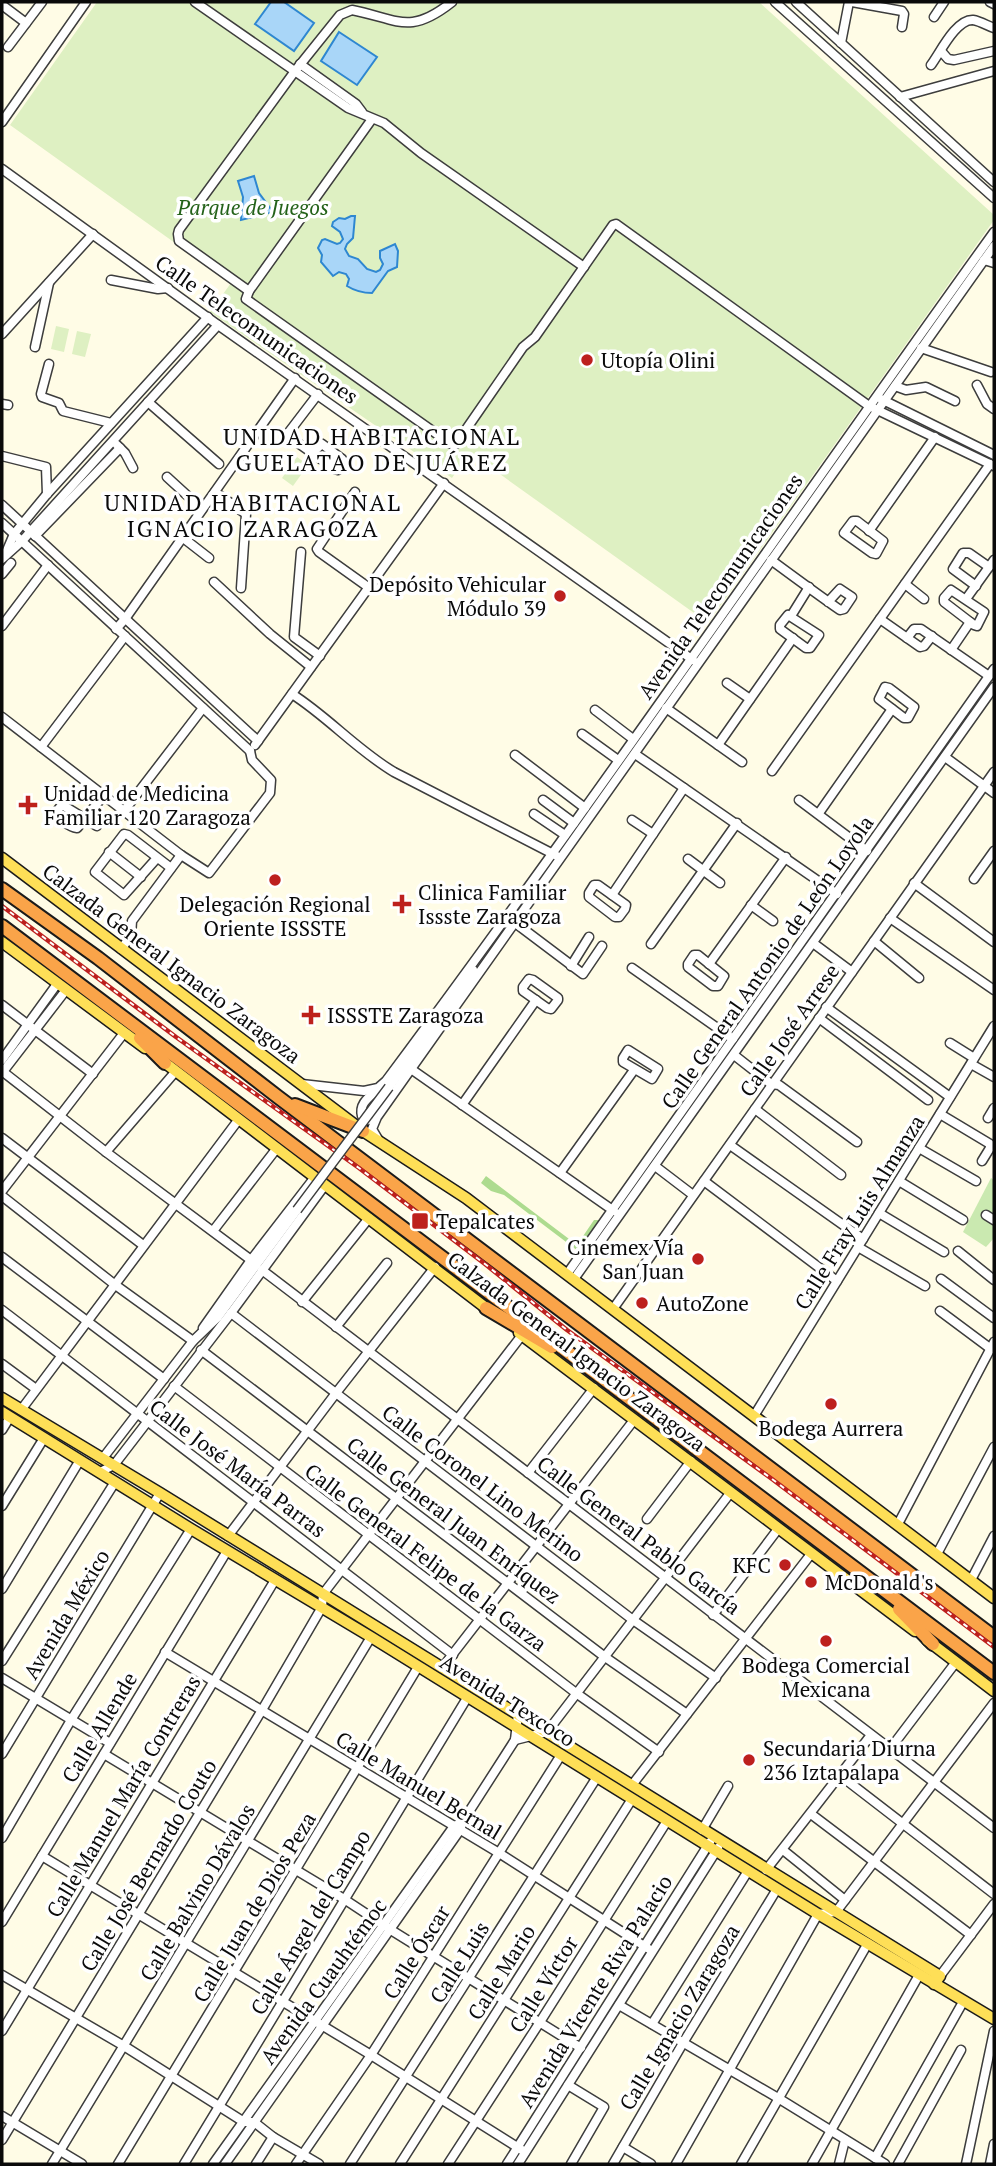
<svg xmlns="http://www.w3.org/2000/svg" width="996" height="2166" font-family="'PT Serif',serif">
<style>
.green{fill:#cae9b0}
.forest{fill:#addb8f}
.pitch{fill:#def0c2}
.water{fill:#a9d6f8;stroke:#2e87d1;stroke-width:2}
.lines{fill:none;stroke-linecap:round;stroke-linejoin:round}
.minor-casing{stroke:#3d3d3d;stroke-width:11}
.major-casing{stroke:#1b1b1b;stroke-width:13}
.highway-casing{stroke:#1b1b1b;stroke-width:16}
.minor{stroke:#fff;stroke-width:8}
.major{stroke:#fedf57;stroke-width:10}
.highway{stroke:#faa449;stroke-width:12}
.rail-casing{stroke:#bd201e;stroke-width:4.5}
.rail{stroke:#fff;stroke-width:2;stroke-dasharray:5;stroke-linecap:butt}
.minor-bridge-casing{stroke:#3d3d3d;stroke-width:11;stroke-linecap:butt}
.minor-bridge{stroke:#fff;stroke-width:8}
.poi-dot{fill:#bd201e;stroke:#fff;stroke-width:2.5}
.labels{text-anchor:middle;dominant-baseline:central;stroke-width:7;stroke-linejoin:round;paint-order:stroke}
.park-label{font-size:21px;font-style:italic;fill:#246219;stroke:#fff}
.street-label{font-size:21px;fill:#0a0a0a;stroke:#fff}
.poi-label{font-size:21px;fill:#0a0a0a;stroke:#fff;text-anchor:start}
.neighbourhood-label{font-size:23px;letter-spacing:2px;fill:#0a0a0a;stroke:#fff}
</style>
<rect width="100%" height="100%" fill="#fffce6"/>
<polygon class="green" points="991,1178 994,1180 994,1238 986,1247 963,1232"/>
<polygon class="forest" points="486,1176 577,1245 594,1220 599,1220 578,1251 504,1195 491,1191 481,1183"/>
<g class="pitch">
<polygon points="97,2 759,2 994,215 994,220 708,623 469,452 452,478 210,312 231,283 10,125"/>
<polygon points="56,326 69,329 64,352 51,349"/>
<polygon points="77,331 91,334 85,357 72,354"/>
<polygon points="297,457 308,465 293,486 282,478"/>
</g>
<g class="water">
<polygon points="271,2 284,2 314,23 294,51 255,24"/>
<polygon points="339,32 377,57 357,85 321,61"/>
<polygon points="254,176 259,193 273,212 241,220 243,197 238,181"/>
<path d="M351 216H355L353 238 347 244 345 249 349 256 358 259 367 269 376 272 380 270 383 264 380 258V251L395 244 398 251 397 267 388 271 372 293C362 293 355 291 347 286L349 279 346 274 339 272 333 276 321 262 322 255 318 248 322 240 325 239 337 244 340 243 343 239 340 232 332 226 333 222 339 218 345 219Z"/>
</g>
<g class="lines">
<defs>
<g id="minor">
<polyline points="195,2 348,108 384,123 421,153 584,267"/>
<polyline points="775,2 994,198"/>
<polyline points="796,2 994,182"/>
<polyline points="852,2 902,11 904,14 902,27"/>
<polyline points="990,2 994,4"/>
<polyline points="2,5 26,23"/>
<polyline points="934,17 944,2"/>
<polyline points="841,43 849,2"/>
<polyline points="8,47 42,2"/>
<polyline points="941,51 948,59 954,60 994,51"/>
<polyline points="300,64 356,104 362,112"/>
<path d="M931 65C940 53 956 19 973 20 980 21 988 26 994 28"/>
<polyline points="900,97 994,71"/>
<polyline points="372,119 249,291 246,299 451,444 456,444 523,347 535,337 613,225 616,224 869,406 994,466"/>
<polyline points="2,122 86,2"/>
<polyline points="2,169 218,325 693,660"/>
<polyline points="984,260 994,263"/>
<polyline points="111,280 158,289 168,288"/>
<path d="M249 291 179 241 178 234 179 230 295 71 340 15 352 10C398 19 409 36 452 2"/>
<polyline points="2,334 93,234"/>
<polyline points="35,347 49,283"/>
<polyline points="921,348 991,372"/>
<polyline points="49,364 41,394 42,397 59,403 63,411 111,423"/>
<polyline points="977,385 987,404 994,409"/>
<polyline points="895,386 906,390 926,387 955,401"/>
<polyline points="881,399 994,455"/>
<polyline points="148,402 219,464"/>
<polyline points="2,404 8,405"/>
<polyline points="117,445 125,453 133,468"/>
<polyline points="312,453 322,444 342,459 344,462 338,470 335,469 288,436 289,432 318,394"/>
<polyline points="2,456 46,467 47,494"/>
<polyline points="167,477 202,509"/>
<polyline points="215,492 246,514 241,588"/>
<polyline points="355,492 317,549 319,552 368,587"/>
<polyline points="2,505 258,741"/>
<polygon points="853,521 857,521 883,541 876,554 872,553 844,533"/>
<polyline points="2,523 250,751"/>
<polyline points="869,531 935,437"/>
<polyline points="35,536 120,448"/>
<polyline points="182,537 209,558"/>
<polyline points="301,552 294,637 320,656"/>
<polyline points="5,555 14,534 47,494 208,317"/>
<polyline points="2,559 22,541 218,325"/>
<path d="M771 560C794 577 817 594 840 610L844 609 852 597 840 589 828 602"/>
<polyline points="2,574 11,563"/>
<polyline points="214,582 270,634 311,667"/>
<polyline points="905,584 924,599"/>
<polyline points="976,586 953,569 963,553 969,553 989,567"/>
<polygon points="951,590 984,612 977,626 974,625 944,602 944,598"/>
<polyline points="966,599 994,560"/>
<polygon points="788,615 819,635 810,648 806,648 780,629 780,625"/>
<polyline points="791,616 809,587"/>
<polyline points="880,619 920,647 924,646 932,636"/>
<polyline points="2,626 48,565"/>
<polyline points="116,629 125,619 295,378"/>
<polyline points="907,638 914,629 921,629 989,676"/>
<polyline points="951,650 970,622"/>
<polyline points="727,683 750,699"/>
<polygon points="885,687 889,688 914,707 908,718 904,718 879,699"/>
<path d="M292 694C328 717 357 750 394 772L557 856"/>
<polyline points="666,708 742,762"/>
<polyline points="595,710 633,739"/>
<polyline points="2,717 181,855 209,873 270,793 271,780 252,760 250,751"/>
<polyline points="582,734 618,760"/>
<polyline points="255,745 444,483"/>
<polyline points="718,745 793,638"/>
<polyline points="41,747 125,636"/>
<polyline points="635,754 837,894"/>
<polyline points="515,755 585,808"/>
<polyline points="945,757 994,793"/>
<polyline points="772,771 990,464"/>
<polyline points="543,800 574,823"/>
<polyline points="799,800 867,851"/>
<polyline points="124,811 203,708"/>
<polyline points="819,813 892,709"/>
<polyline points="534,814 565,835"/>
<polyline points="632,820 653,834"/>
<path d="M97 826 64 806H61L56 812C58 819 70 827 77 828L78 827 104 795"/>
<polyline points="109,852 141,877"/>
<polyline points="157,858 124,895 95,872 124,834 128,835 171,868"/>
<polyline points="688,859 720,883"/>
<polyline points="974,879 994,851"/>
<polyline points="914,883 994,942"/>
<polygon points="594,885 598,885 626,905 625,909 619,917 615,917 589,897 589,893"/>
<polyline points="612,895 684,788"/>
<polyline points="751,905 773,921"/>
<polyline points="890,918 994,990"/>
<polyline points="514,922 583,974 602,946"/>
<polyline points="874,941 919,978"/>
<polyline points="813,943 852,972"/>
<polyline points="651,944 737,823"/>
<polyline points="121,949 131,936 132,921 181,855"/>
<polygon points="694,955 698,955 724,976 718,986 713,986 688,967 688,964"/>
<polyline points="709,964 786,857"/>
<polyline points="571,966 589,937"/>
<polyline points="632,968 733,1039"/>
<polygon points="529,979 533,980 558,998 558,1000 551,1009 547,1008 523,991 523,987"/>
<polyline points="2,1005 93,1074"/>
<polyline points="826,1007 950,1097"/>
<polyline points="819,1018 928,1100"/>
<polyline points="950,1043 974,1058"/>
<polygon points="628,1050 658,1069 652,1079 623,1062 623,1058"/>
<polyline points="734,1055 771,1084 779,1085 857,1142"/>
<polyline points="2,1060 57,984"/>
<polyline points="971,1064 994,1077"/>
<polyline points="411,1069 614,1211"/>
<polyline points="2,1071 106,1152 251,1260"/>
<polyline points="2,1073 66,990"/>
<path d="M302 1084 364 1091 378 1088 386 1081C594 802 791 514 994 232"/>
<polyline points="389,1087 469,979 473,970"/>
<polyline points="462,1105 536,1000"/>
<polyline points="755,1109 841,1175"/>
<polyline points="940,1114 990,1144 990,1148 982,1161"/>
<polyline points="988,1118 994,1108"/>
<path d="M368 1120 362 1116C359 1104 368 1098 376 1091"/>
<polyline points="2,1138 143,1245"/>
<polyline points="378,1139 372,1129 377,1117 994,246"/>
<polyline points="730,1145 863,1239"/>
<polyline points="919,1148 976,1181"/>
<polyline points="106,1152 176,1071"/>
<polyline points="655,1166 693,1195"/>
<polyline points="560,1173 634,1070"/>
<polyline points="704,1181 837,1281"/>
<polyline points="899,1181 963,1220"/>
<polyline points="2,1191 124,1033"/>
<polyline points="2,1196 114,1284 193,1341"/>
<polyline points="879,1213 944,1252"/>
<polyline points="986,1215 994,1220"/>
<polyline points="213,1231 277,1148"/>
<polyline points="858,1247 925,1286"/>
<polyline points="958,1251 994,1280"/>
<polyline points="2,1257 164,1379"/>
<polyline points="262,1270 994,1828"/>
<polyline points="567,1274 994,669"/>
<polyline points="574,1279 994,687"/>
<polyline points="941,1279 994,1318"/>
<polyline points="302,1302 369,1218"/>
<polyline points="613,1309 994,772"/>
<polyline points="2,1310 453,1655"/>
<polyline points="940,1311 991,1349"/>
<polyline points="231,1313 633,1620 716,1678"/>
<polyline points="336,1327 387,1263"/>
<polyline points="203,1328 251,1260 315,1177"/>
<polyline points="201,1350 605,1657 687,1714"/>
<polyline points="2,1364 36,1389"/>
<polyline points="174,1386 576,1693 659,1752"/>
<polyline points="21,1410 239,1119"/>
<polyline points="754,1416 994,1026"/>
<polyline points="2,1430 10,1417"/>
<polyline points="103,1458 193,1341 218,1317 297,1210"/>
<polyline points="100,1472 114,1465 231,1313 325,1185"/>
<polyline points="528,1473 594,1388"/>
<polyline points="2,1506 44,1438"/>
<polyline points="647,1519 691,1461"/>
<polyline points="898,1524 994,1342"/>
<polyline points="228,1536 336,1393 435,1267"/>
<polyline points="937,1554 994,1447"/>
<polyline points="971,1580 994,1536"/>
<polyline points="2,1589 80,1460"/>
<polyline points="713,1615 778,1529"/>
<polyline points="165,1652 499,1853 652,1951"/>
<polyline points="2,1661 115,1482"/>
<polyline points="442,1668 634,1420"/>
<polyline points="2,1678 110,1743"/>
<polyline points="515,1740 547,1732 731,1492"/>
<polyline points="890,1749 956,1662"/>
<polyline points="2,1754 160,1493"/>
<polyline points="104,1754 344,1899 391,1930 581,2048"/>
<polyline points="841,1776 994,1894"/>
<polyline points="632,1785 811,1554"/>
<polyline points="811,1814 971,1935"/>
<polyline points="702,1830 728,1786"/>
<polyline points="2,1838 71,1720 191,1529"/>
<polyline points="783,1850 845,1900"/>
<polyline points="42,1856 371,2055 525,2152"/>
<polyline points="766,1870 871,1735"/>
<polyline points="2,1922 227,1551"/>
<polyline points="2,1975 124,2046 244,2122 254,2122 273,2137 319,2164"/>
<polyline points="940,1976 994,1904"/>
<polyline points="619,2005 778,2098 885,2164"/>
<polyline points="652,2024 748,1871"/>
<polyline points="2,2031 275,1580"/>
<polyline points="568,2085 604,2107 571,2164"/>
<polyline points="2,2116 82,2164"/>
<polyline points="2,2140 262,1710 322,1607 323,1594 522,1335"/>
<polyline points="623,2147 651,2164"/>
<polyline points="875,2158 963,2002"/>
<polyline points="52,2164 371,1637"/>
<polyline points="118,2164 418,1667"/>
<polyline points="184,2164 467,1698"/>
<polyline points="213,2164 454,1826 459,1824"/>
<polyline points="225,2164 460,1830 463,1821 515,1740 518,1714"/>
<polyline points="256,2164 273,2137"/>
<polyline points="296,2164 371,2055 561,1755"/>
<polyline points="350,2164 597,1777"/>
<polyline points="400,2164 632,1799"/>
<polyline points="448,2164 540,2022 667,1821"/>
<polyline points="507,2164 710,1842"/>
<polyline points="518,2164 718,1848"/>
<polyline points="613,2164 683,2043 777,1889"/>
<polyline points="676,2164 818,1914 836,1912 994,1703"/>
<polyline points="741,2164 868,1943"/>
<polyline points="812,2164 919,1975"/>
<polyline points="839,2164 845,2140"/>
<polyline points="898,2164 961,2050"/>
<polyline points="966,2164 994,2031"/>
<polyline points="990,2164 994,2144"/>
</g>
<g id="major">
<polyline points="2,858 363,1131 466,1198 994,1598"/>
<polyline points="2,942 145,1048"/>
<polyline points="160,1059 490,1311"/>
<polyline points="519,1333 915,1631"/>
<polyline points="2,1398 160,1493 940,1976 934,1984"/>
<polyline points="2,1412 191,1529 371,1637 818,1914 994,2019"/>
<polyline points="927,1640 994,1691"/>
</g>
<g id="highway">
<polyline points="2,889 98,958 278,1097 994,1637"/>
<polyline points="2,926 994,1673"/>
<polyline points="140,1038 165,1063"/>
<polyline points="295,1105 363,1131"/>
<polyline points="486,1308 552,1347"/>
<polyline points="899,1609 933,1644"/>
</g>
</defs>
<use href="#minor" class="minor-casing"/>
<use href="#major" class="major-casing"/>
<use href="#highway" class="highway-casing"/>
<use href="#minor" class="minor"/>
<use href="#major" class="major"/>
<use href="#highway" class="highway"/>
<defs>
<polyline id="rail" points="2,906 176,1037 359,1168 485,1264 567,1330 772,1479 994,1647"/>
</defs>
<use href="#rail" class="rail-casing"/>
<use href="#rail" class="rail"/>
<defs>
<polyline id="minor-bridge" points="297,1210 389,1087"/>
</defs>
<use href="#minor-bridge" class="minor-bridge-casing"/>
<use href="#minor-bridge" class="minor-bridge"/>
</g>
<g class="poi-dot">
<circle cx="587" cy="360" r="7"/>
<circle cx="560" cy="596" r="7"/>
<path d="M24.5 794.5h7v7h7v7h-7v7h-7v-7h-7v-7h7z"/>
<circle cx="275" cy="880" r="7"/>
<path d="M398.5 893.5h7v7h7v7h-7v7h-7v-7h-7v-7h7z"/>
<path d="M307.5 1004.5h7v7h7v7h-7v7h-7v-7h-7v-7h7z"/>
<rect x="411" y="1212" width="18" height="18" rx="3.5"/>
<circle cx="698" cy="1259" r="7"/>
<circle cx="642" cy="1303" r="7"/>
<circle cx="831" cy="1404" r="7"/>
<circle cx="785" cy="1565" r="7"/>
<circle cx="811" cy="1582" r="7"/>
<circle cx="826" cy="1641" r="7"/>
<circle cx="749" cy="1760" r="7"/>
</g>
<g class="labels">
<g class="park-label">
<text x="253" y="207">Parque de Juegos</text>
</g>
<g class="street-label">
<text transform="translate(257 329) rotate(35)">Calle Telecomunicaciones</text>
<text transform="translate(720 586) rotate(-55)">Avenida Telecomunicaciones</text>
<text transform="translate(767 962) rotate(-55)">Calle General Antonio de León Loyola</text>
<text transform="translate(172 963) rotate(37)">Calzada General Ignacio Zaragoza</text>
<text transform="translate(789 1030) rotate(-55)">Calle José Arrese</text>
<text transform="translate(859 1212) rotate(-58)">Calle Fray Luis Almanza</text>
<text transform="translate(577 1351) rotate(37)">Calzada General Ignacio Zaragoza</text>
<text transform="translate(238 1468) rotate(37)">Calle José María Parras</text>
<text transform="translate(483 1483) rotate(37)">Calle Coronel Lino Merino</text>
<text transform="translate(454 1520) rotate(37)">Calle General Juan Enríquez</text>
<text transform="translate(639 1535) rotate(37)">Calle General Pablo García</text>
<text transform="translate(426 1557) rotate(37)">Calle General Felipe de la Garza</text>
<text transform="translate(66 1614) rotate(-59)">Avenida México</text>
<text transform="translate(508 1700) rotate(32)">Avenida Texcoco</text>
<text transform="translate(99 1727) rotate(-59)">Calle Allende</text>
<text transform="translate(419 1785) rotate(31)">Calle Manuel Bernal</text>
<text transform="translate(123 1796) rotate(-59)">Calle Manuel María Contreras</text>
<text transform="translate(148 1865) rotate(-59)">Calle José Bernardo Couto</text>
<text transform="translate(197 1892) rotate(-59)">Calle Balvino Dávalos</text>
<text transform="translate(254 1907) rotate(-59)">Calle Juan de Dios Peza</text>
<text transform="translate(310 1922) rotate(-59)">Calle Ángel del Campo</text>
<text transform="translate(416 1952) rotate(-58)">Calle Óscar</text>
<text transform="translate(459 1962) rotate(-58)">Calle Luis</text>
<text transform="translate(501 1972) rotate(-58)">Calle Mario</text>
<text transform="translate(323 1981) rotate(-54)">Avenida Cuauhtémoc</text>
<text transform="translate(543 1984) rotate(-58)">Calle Víctor</text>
<text transform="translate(595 1991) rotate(-58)">Avenida Vicente Riva Palacio</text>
<text transform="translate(679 2017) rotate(-59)">Calle Ignacio Zaragoza</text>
</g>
<g class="poi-label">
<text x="601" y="360">Utopía Olini</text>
<text x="546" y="584" text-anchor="end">Depósito Vehicular<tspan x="546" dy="24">Módulo 39</tspan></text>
<text x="44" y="793">Unidad de Medicina<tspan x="44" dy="24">Familiar 120 Zaragoza</tspan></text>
<text x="418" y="892">Clinica Familiar<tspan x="418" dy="24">Issste Zaragoza</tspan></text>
<text x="275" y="904" text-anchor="middle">Delegación Regional<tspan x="275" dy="24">Oriente ISSSTE</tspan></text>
<text x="327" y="1015">ISSSTE Zaragoza</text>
<text x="436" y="1221">Tepalcates</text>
<text x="684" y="1247" text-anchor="end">Cinemex Vía<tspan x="684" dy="24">San Juan</tspan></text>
<text x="656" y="1303">AutoZone</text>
<text x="831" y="1428" text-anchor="middle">Bodega Aurrera</text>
<text x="771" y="1565" text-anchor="end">KFC</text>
<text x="825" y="1582">McDonald's</text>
<text x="826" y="1665" text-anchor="middle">Bodega Comercial<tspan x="826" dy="24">Mexicana</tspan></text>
<text x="763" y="1748">Secundaria Diurna<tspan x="763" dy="24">236 Iztapalapa</tspan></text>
</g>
<g class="neighbourhood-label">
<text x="372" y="436">UNIDAD HABITACIONAL<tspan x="372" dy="26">GUELATAO DE JUÁREZ</tspan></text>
<text x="253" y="502">UNIDAD HABITACIONAL<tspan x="253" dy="26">IGNACIO ZARAGOZA</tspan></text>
</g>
</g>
<rect width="996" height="2166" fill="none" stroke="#0a0a0a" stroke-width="7"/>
</svg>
